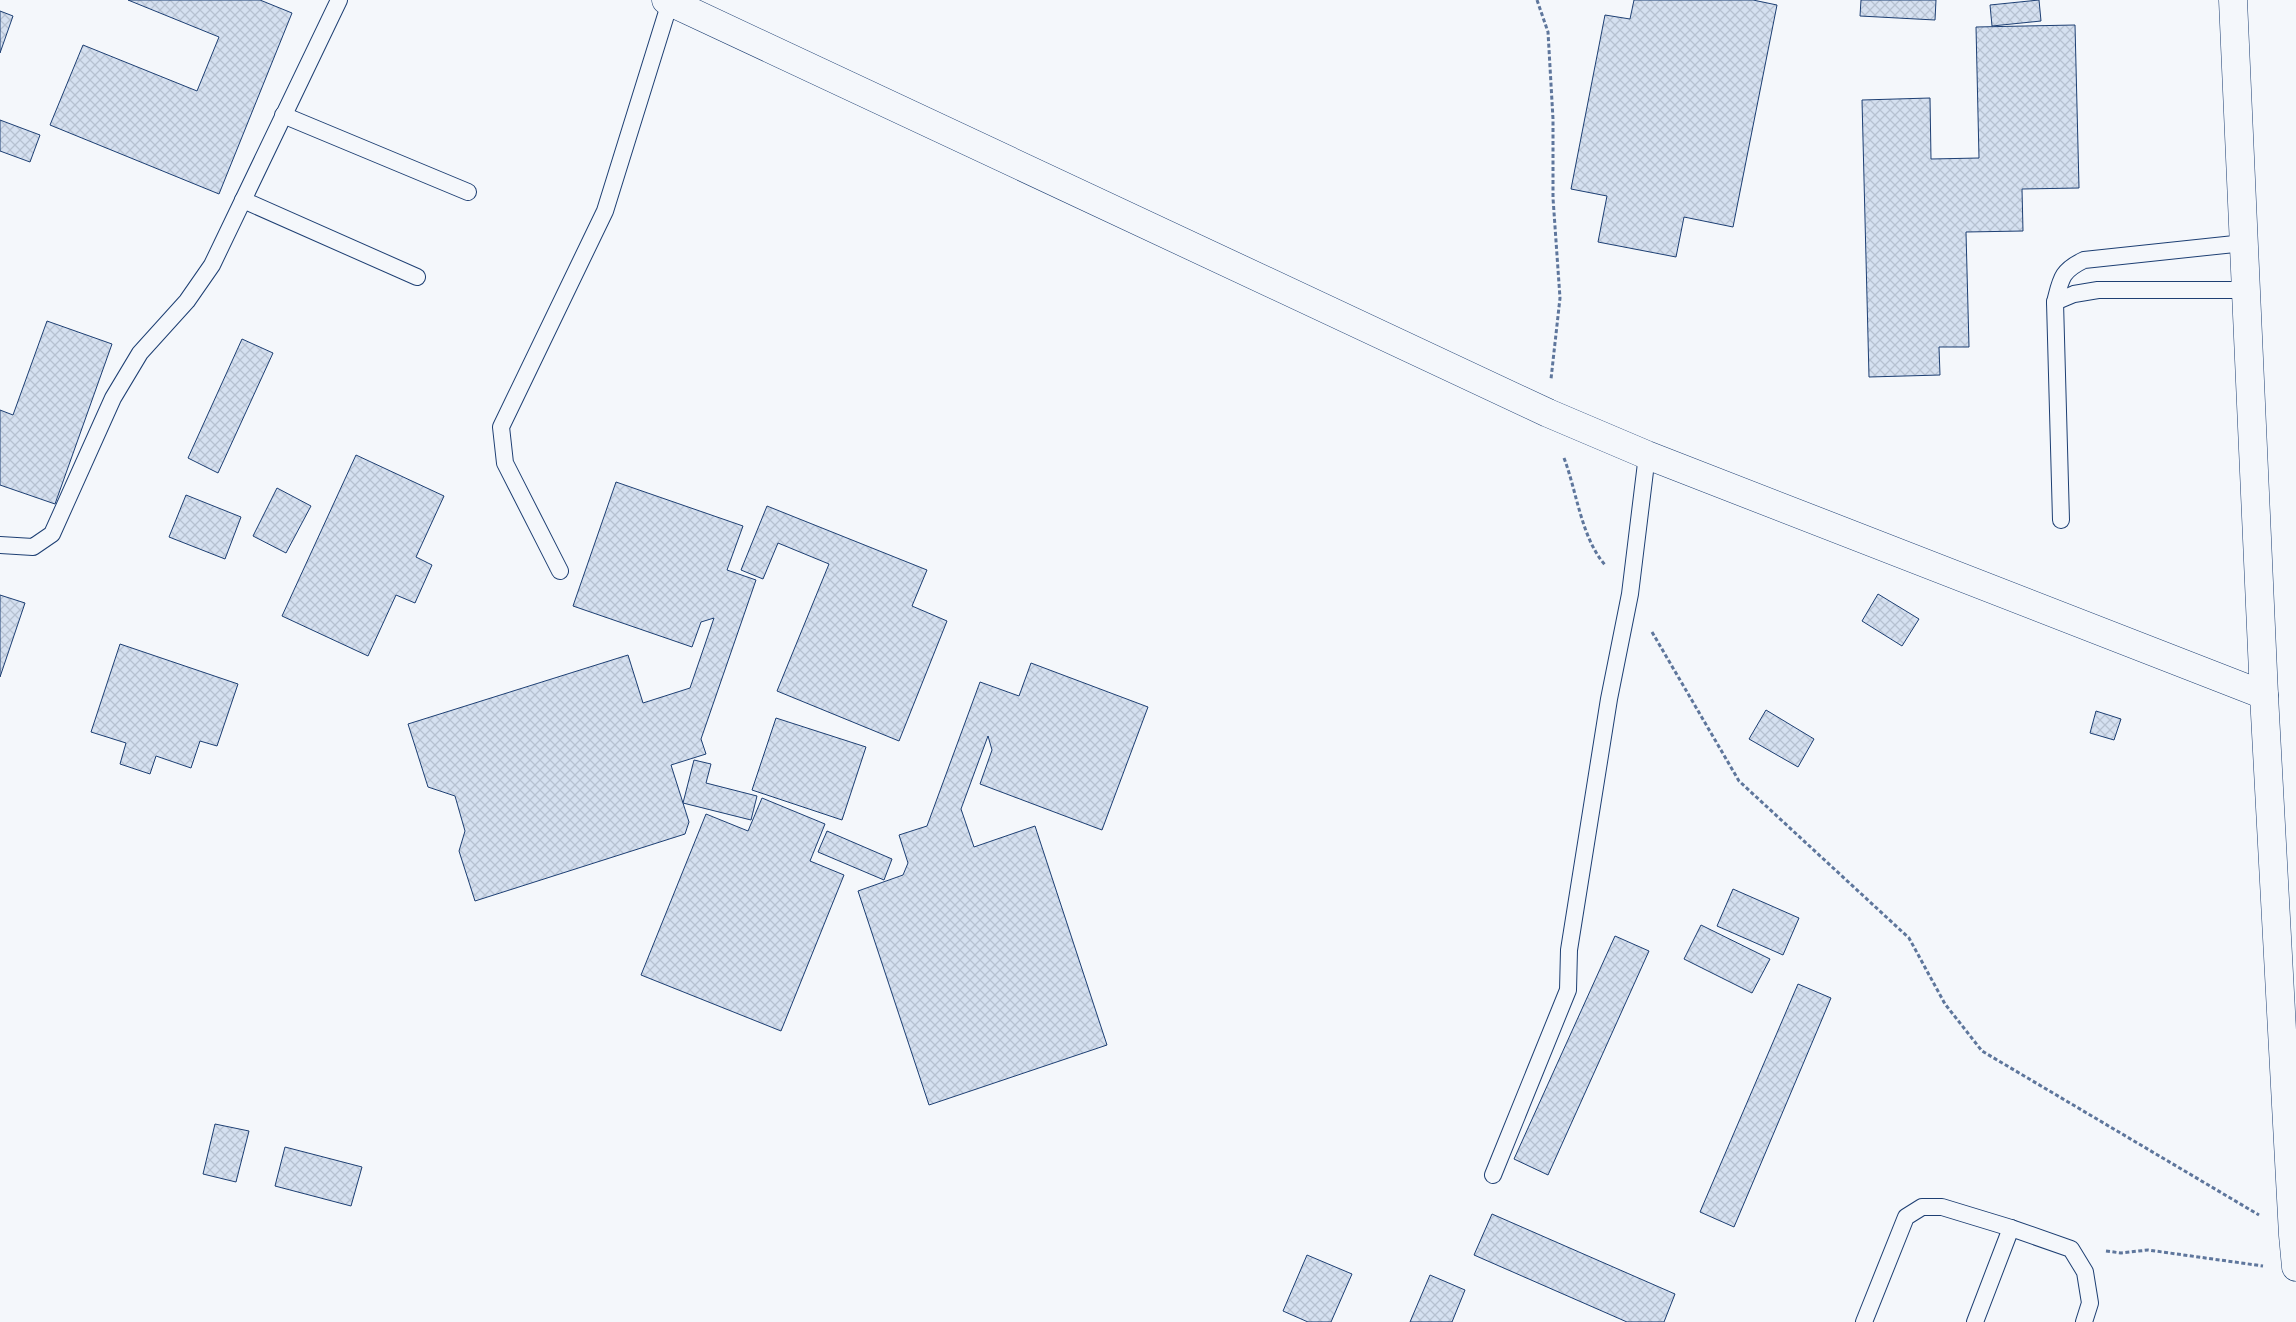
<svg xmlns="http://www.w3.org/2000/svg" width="2296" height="1322" font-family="'Titillium Web',sans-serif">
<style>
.building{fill:url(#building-cross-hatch);stroke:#1d3f73}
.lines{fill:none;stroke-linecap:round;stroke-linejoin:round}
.service-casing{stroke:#1d3f73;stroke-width:18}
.minor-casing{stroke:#1d3f73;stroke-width:29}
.path{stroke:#5e769c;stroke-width:3;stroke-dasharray:4 2.5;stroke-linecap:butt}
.service{stroke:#f4f7fb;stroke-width:16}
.minor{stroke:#f4f7fb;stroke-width:28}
</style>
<defs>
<pattern id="building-cross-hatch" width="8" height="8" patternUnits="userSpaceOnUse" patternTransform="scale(1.25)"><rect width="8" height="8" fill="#d5e0f0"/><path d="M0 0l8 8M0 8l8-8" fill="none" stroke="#b6c1d1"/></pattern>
</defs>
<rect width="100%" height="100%" fill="#f4f7fb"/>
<g class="building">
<polygon points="128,0 260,0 292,13 219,194 50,125 83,45 197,91 219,37"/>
<polygon points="1634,0 1753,0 1777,5 1733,227 1684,217 1676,257 1598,242 1607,196 1571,189 1605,15 1630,19"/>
<polygon points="1861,0 1936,0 1935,20 1860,16"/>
<polygon points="2039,0 2041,21 1992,26 1990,5"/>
<polygon points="0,11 13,16 0,53"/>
<polygon points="2075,25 2079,188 2022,189 2023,231 1966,232 1969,347 1939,347 1940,375 1869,377 1862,100 1930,98 1931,159 1979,158 1976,27"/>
<polygon points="0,120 40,135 30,162 0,151"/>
<polygon points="47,321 112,344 55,504 0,485 0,410 13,415"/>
<polygon points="242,339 273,353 218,473 188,458"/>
<polygon points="356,455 444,496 416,557 432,565 415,603 396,595 368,656 282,616"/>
<polygon points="616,482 743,526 727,570 756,580 701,739 706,754 671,765 689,822 685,834 475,901 459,851 465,831 455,796 428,787 408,724 628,655 643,703 690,688 714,618 701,622 692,647 573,606"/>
<polygon points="277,488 311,506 286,553 253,536"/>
<polygon points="186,495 241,517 225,559 169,537"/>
<polygon points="767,506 927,570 912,606 947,621 899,741 777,691 829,564 778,543 763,579 741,570"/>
<polygon points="1878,594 1919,619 1902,646 1862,621"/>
<polygon points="0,595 25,603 0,677"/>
<polygon points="120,644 238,684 217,746 200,741 191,768 156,756 150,774 120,764 126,743 91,732"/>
<polygon points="1031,663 1148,707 1102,830 980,784 992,750 988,736 961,809 974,847 1035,826 1107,1045 929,1105 858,891 903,875 908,863 899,835 927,826 980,682 1019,696"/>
<polygon points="1766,710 1814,739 1798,767 1749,739"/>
<polygon points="2096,711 2121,719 2114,740 2090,733"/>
<polygon points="776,718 866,747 842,820 752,790"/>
<polygon points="694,760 711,764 706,783 757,796 751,820 683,803"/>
<polygon points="762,798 825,824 810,861 844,875 781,1031 641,975 706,814 748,831"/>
<polygon points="827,831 892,859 884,880 818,852"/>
<polygon points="1733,889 1799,918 1783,955 1717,926"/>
<polygon points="1701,925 1770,959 1752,993 1684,959"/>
<polygon points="1615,936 1649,951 1548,1175 1514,1159"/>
<polygon points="1798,984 1831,998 1734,1227 1700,1212"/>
<polygon points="215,1124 249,1131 236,1182 203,1174"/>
<polygon points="285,1147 362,1167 351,1206 275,1186"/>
<polygon points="1492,1214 1675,1294 1664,1322 1627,1322 1474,1255"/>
<polygon points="1307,1255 1352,1274 1331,1322 1308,1322 1283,1311"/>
<polygon points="1430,1275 1465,1290 1452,1322 1410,1322"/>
</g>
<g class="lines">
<defs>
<g id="service">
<polyline points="283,115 468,192"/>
<polyline points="243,200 417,277"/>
<polyline points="2055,302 2074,294 2098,290 2246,290"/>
<path d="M2061 520 2055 302C2061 279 2061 271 2084 260L2244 243"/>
<polyline points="0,545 33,547 52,534 113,398 140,353 187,301 212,265 339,0"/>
<polyline points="560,571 505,463 501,427 605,211 670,2"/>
<polyline points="1493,1175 1568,990 1569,950 1609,699 1630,594 1647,455"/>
<polyline points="1864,1322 1906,1217 1922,1207 1942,1207 2011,1228 2071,1249 2085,1272 2090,1303 2084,1322"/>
<polyline points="1975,1322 2011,1228"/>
</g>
<g id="minor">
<polyline points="666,0 1548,413 1647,455 2264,695"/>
<polyline points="2233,0 2264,695 2293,1235 2296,1267"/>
</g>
</defs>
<use href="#service" class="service-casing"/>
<use href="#minor" class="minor-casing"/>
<g class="path">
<polyline points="1537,0 1548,32 1553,119 1553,198 1560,298 1551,379"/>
<path d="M1564 458C1577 492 1581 537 1605 565"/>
<polyline points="1652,632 1739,781 1909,938 1945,1004 1982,1051 2259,1215"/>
<polyline points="2106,1251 2121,1253 2148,1250 2263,1266"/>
</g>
<use href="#service" class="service"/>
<use href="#minor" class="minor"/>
</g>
</svg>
